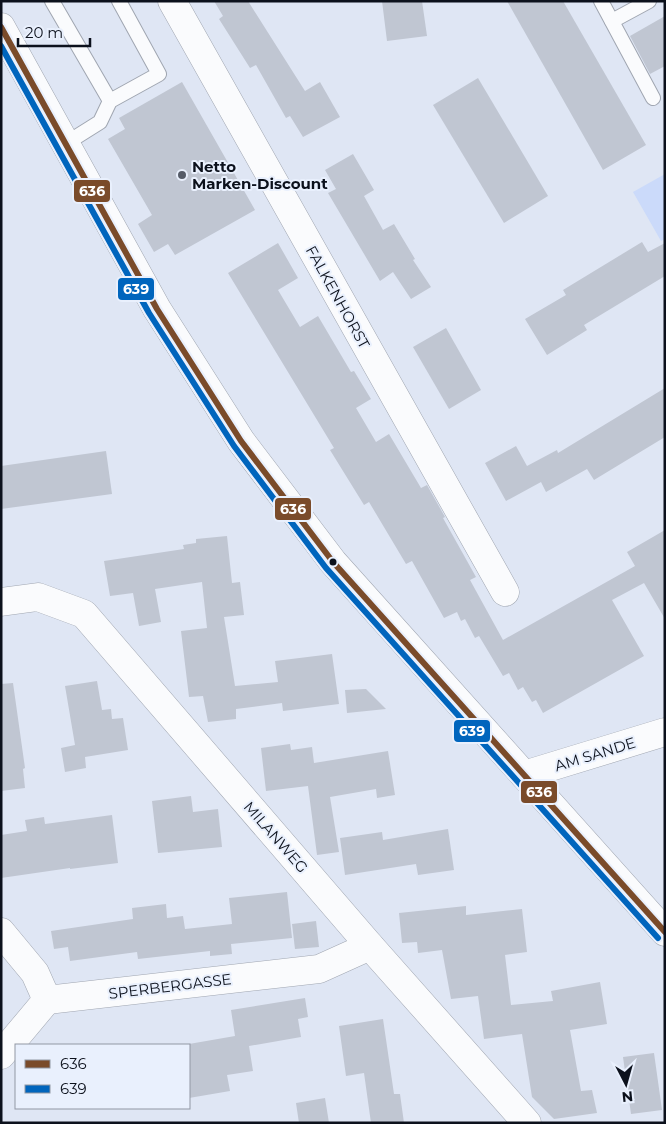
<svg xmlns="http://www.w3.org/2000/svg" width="666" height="1124" font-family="Montserrat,sans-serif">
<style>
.green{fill:#cbdafa}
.building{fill:#c0c6d2}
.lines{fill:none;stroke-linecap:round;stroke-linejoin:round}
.service-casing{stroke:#a0a6b1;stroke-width:16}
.minor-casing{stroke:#a0a6b1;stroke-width:29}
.primary-casing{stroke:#a0a6b1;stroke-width:29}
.service{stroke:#fafbfd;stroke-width:14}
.minor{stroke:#fafbfd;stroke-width:28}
.primary{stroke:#fafbfd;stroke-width:28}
.bus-1-casing{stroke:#e9f0fd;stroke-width:10}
.bus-2-casing{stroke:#e9f0fd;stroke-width:10}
.bus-1{stroke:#7a4b2a;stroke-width:6}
.bus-2{stroke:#0065bd;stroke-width:6}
.poi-dot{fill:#565c68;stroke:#e9f0fd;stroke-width:2}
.bus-dot{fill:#0c111c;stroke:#e9f0fd;stroke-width:2}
.labels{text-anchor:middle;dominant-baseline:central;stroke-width:4;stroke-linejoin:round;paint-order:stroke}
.poi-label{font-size:15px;font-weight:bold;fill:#0c111c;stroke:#e9f0fd;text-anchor:start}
.street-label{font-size:15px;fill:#0c111c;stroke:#e9f0fd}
.line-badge{stroke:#e9f0fd;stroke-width:2}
.badge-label{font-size:14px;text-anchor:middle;font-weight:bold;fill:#fff}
</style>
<rect width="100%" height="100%" fill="#dfe6f4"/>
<polygon class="green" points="665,174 665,239 661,241 633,192"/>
<g class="building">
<polygon points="214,1 248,1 305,91 320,82 340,117 303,137 290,116 286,118 256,65 250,68 219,19 223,16"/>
<polygon points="382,1 422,1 427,36 387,41"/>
<polygon points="507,1 563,1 646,145 603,170"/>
<polygon points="665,16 665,66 650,74 630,36"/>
<polygon points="478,78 548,196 504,223 433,105"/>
<polygon points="182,82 255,210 175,255 168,244 154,252 138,224 152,215 108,139 125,129 119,118"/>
<polygon points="353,154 374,190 364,196 383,230 394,224 415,259 413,260 431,287 411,299 393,272 380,281 328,193 336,189 325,170"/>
<polygon points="642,242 648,252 665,243 665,276 584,325 587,330 547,355 525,319 566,295 563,290"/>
<polygon points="278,243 298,278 278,290 300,327 318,316 351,372 354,371 371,399 356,408 376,442 389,434 421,488 427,485 445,517 443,518 476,577 470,580 503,640 635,566 627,552 665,530 665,619 644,583 612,600 644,656 543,713 536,700 532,702 523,687 518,690 509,673 503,676 479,636 475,638 465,619 461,621 457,612 444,618 412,561 406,564 369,502 364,505 330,450 334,448 228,273"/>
<polygon points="446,328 481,390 449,409 413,347"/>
<polygon points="665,388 665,437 594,480 587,469 546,492 541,482 506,501 485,463 516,446 527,466 557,450 558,453"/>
<polygon points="106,451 112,494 1,509 1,466"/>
<polygon points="227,536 232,583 240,582 244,615 224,617 235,686 278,682 275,661 332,654 339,704 283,711 282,703 236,709 236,719 208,722 203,696 189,697 181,631 207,628 202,582 155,589 161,622 139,626 133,593 110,596 104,561 184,549 183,545 196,543 196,539"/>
<polygon points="97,681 102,710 111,709 112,719 123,718 128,750 85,757 86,768 65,772 61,748 75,745 65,686"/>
<polygon points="13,683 25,768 23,769 25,788 1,791 1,684"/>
<polygon points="366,689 386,709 347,713 345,690"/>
<polygon points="290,744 291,750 312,747 314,763 388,751 395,795 377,798 376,789 330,797 339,852 317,855 308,786 266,791 261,748"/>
<polygon points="191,796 193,812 218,809 222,847 158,853 152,801"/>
<polygon points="112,815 118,863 70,869 70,868 1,878 1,835 27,831 25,820 44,817 45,824"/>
<polygon points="448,829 454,870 418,875 416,864 345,875 340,838 382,832 383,840"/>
<polygon points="287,892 292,938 231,944 232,954 210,956 210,951 138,959 137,952 70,961 68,947 54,949 51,931 133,919 132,908 166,904 167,918 183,916 185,929 232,924 229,898"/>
<polygon points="466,906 466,915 522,909 527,952 505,955 511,1005 553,1001 551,991 600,982 607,1024 570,1030 581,1091 592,1090 597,1113 554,1119 532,1097 522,1034 484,1039 478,996 451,999 442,950 418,953 417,942 402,943 399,913"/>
<polygon points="316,921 319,947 295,949 292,924"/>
<polygon points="305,998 308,1017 298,1019 301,1037 249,1046 253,1071 227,1075 230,1091 189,1098 189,1044 235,1036 231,1010"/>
<polygon points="383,1019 394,1094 400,1094 404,1123 371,1123 364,1073 346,1076 339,1026"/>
<polygon points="654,1053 662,1110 631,1114 623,1057"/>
<polygon points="325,1098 329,1123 299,1123 296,1103"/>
</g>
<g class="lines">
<defs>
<g id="service">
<polyline points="52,1 110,101"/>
<polyline points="601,1 653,98"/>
<polyline points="612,21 649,1"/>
<polyline points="65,144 100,122 110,101 159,74 119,1"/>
</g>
<g id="minor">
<polyline points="172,1 505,592"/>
<polyline points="1,602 38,597 84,614 370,946 527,1123"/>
<polyline points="524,775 665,732"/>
<polyline points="1,932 35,973 47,1000 319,969 370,946"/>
<polyline points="1,1055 47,1000"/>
</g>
<polyline id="primary" points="1,27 157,309 241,441 333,562 665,932"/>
</defs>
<use href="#service" class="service-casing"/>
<use href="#minor" class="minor-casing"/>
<use href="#primary" class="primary-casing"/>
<use href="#service" class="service"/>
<use href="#minor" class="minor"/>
<use href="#primary" class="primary"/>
<defs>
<polyline id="bus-1" points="1,27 157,309 241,441 333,562 665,932"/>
<polyline id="bus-2" points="1,46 149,313 234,446 326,568 658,938"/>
</defs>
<use href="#bus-1" class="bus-1-casing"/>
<use href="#bus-2" class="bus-2-casing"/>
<use href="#bus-1" class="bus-1"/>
<use href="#bus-2" class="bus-2"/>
</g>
<circle class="poi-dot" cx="182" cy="175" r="5"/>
<circle class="bus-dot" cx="333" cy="562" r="4.5"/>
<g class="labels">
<g class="poi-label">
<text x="192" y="166">Netto<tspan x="192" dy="17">Marken-Discount</tspan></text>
</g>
<g class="street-label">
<text transform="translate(338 297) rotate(61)">FALKENHORST</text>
<text transform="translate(595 754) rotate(-17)">AM SANDE</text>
<text transform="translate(276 837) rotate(49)">MILANWEG</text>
<text transform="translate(170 986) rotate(-7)">SPERBERGASSE</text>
</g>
</g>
<g class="line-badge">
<rect x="73" y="179" width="38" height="24" rx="5" fill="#7a4b2a"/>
<rect x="117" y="277" width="38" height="24" rx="5" fill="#0065bd"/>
<rect x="274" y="497" width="38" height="24" rx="5" fill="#7a4b2a"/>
<rect x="453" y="719" width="38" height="24" rx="5" fill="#0065bd"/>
<rect x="520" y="780" width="38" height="24" rx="5" fill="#7a4b2a"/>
</g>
<g class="badge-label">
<text x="92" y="196">636</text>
<text x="136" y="294">639</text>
<text x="293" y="514">636</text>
<text x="472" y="736">639</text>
<text x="539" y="797">636</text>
</g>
<rect width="666" height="1124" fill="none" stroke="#0c111c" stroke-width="5"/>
<rect x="15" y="1044" width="175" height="65" fill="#e9f0fd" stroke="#9197a3"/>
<rect x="25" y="1060" width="25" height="8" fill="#7a4b2a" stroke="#9197a3"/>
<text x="60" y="1069" font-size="15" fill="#0c111c">636</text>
<rect x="25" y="1085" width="25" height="8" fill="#0065bd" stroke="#9197a3"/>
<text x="60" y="1094" font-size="15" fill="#0c111c">639</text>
<g transform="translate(626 1084) rotate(174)" stroke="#e9f0fd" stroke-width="4" paint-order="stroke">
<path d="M0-4L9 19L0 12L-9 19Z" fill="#0c111c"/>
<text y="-8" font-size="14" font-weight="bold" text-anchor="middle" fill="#0c111c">N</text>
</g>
<path d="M18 38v8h72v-8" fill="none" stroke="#0c111c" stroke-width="2.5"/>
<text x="25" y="38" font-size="15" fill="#0c111c" stroke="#e9f0fd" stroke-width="4" paint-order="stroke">20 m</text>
</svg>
